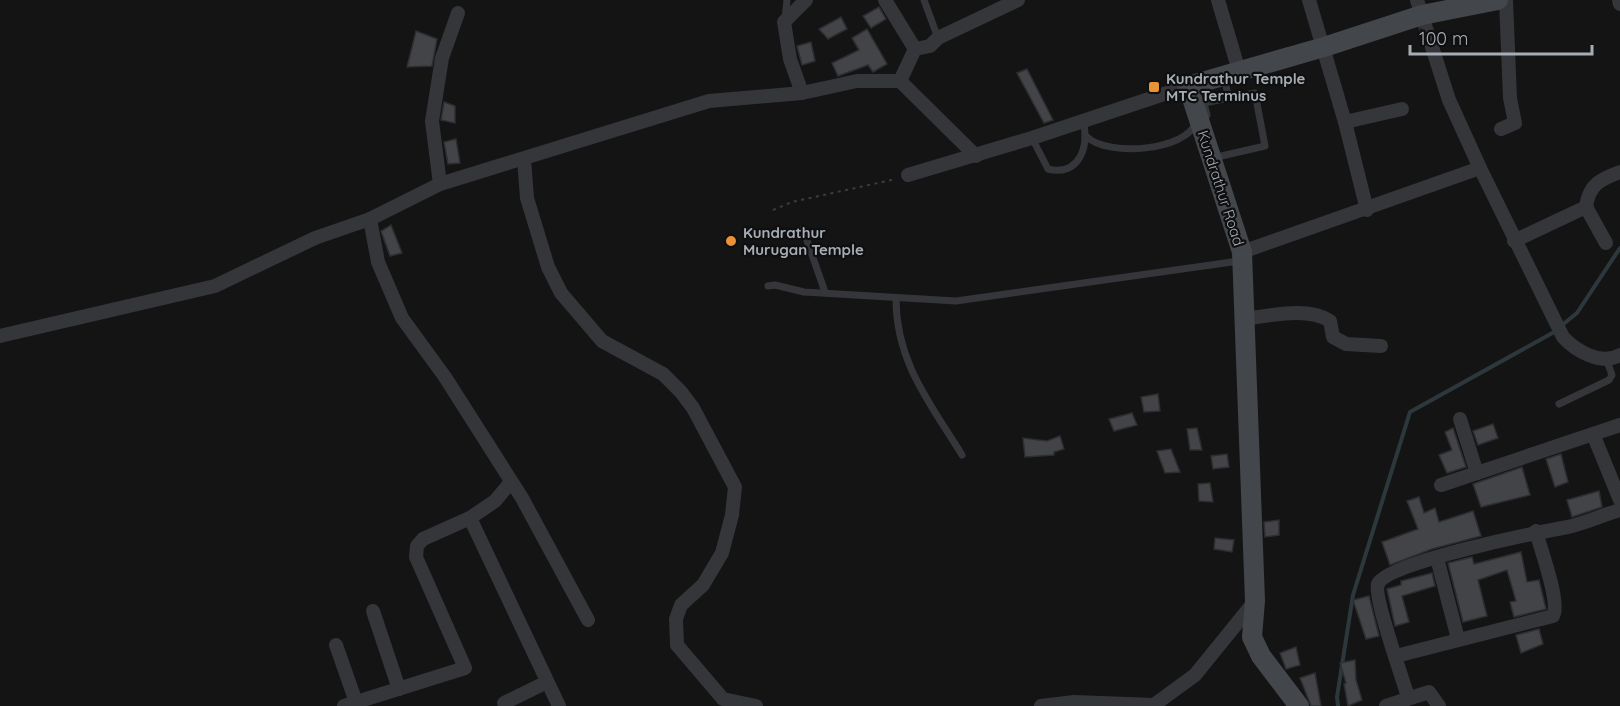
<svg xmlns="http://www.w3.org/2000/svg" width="1620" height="706" font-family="Quicksand,sans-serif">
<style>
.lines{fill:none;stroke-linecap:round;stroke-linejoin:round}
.stream{stroke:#2d383d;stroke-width:4}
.building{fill:#434448;stroke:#2e2e31;stroke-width:1.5}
.path{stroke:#3b3d41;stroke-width:2;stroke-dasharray:3 4.5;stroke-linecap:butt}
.lane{stroke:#35363a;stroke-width:7}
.street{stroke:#35363a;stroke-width:14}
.secondary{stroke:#43464a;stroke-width:20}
.poi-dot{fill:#ea9236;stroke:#0f0f10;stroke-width:2}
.labels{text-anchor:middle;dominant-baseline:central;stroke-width:4.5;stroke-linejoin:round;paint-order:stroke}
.poi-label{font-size:15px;font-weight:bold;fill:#a6adb5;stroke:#0f0f10;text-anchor:start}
.street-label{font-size:15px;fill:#a6adb5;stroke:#0f0f10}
</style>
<rect width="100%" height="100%" fill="#141415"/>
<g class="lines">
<g class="stream">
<polyline points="1561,326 1577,313 1620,248"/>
<polyline points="1338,706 1337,697 1353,595 1410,412 1556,331"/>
</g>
</g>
<g class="building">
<polygon points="879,7 886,19 871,28 863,16"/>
<polygon points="841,17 847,29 828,39 819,29"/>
<polygon points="867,29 887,64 873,72 868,65 838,76 832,63 859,50 852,38"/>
<polygon points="416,31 437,39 432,66 407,67"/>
<polygon points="811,42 815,61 802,65 797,46"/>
<polygon points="1027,69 1053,120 1044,123 1017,73"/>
<polygon points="444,102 455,106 455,123 441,120"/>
<polygon points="456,139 460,163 448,164 444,142"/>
<polygon points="391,225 402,253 390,256 381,231"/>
<polygon points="1158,394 1160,411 1144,412 1141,397"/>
<polygon points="1132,413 1137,425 1114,431 1109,419"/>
<polygon points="1493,424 1498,438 1478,445 1473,431"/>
<polygon points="1197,428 1202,450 1190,450 1187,429"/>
<polygon points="1453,428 1466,467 1447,473 1439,455 1452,450 1445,432"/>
<polygon points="1060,436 1064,449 1054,452 1054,455 1025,457 1023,438 1047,441"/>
<polygon points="1171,449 1180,472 1165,473 1157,451"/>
<polygon points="1227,454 1229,467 1213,469 1211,456"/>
<polygon points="1561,454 1568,482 1555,487 1546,459"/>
<polygon points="1522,467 1530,495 1481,507 1473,484"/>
<polygon points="1210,483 1213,502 1199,501 1198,484"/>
<polygon points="1599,491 1602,507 1572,517 1567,500"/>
<polygon points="1419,497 1424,513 1435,508 1439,522 1473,511 1481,536 1432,549 1390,565 1382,542 1418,529 1407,501"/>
<polygon points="1279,520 1279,535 1265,537 1264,522"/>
<polygon points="1215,538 1234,540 1232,552 1214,549"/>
<polygon points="1521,552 1527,582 1539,580 1546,609 1514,617 1510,602 1516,601 1507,570 1478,580 1487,616 1463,622 1448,563 1472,557 1474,564"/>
<polygon points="1432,573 1435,586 1402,596 1409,622 1395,626 1387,589 1401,585 1401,581"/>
<polygon points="1369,596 1379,636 1366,639 1353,600"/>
<polygon points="1539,629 1543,644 1521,653 1516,635"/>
<polygon points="1296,647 1300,665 1286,669 1280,653"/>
<polygon points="1355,660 1356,680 1362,700 1348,706 1344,684 1346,683 1340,663"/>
<polygon points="1315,673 1321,706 1311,706 1300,678"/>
</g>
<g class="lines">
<polyline class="path" points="773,210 792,202 896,179"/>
<g class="lane">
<polyline points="924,0 938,38"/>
<polyline points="785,18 787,0"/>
<polyline points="1207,115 1204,103 1229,98"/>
<path d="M1087 137C1108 157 1187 151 1196 122"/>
<path d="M1032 138 1048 169C1079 177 1090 146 1083 121"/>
<polyline points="1216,152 1217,157 1265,146 1255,93 1229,98 1224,78"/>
<polyline points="803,229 825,292"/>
<polyline points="768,286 775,285 804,292 956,301 1239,261"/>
<path d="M896 299C896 362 930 403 962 455"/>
<polyline points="1559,404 1609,380 1612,375 1606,358"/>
</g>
<g class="street">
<polyline points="885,0 915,49"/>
<polyline points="1218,0 1239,71"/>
<polyline points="1309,0 1345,122 1367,210"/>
<polyline points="1619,0 1620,4"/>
<polyline points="900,81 915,49 930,46 938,38 1018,0"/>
<polyline points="802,93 790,59 784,22 806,0"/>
<polyline points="1345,122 1402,109"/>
<polyline points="1501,129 1515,123 1510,98 1506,0"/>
<polyline points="524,159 527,198 548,267 561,293 602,341 663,374 681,392 693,408 735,487 732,515 722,553 703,585 681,605 676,619 677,645 723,699 756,706"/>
<path d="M1480 168 1563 337C1576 351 1601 366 1620 355"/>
<polyline points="908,175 1032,138 1188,86"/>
<polyline points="440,184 432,121 442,58 458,13"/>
<polyline points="1586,207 1606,243"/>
<polyline points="370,219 378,262 402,318 445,377 522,498 588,620"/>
<path d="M1514 241 1586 207C1589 184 1601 179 1620 172"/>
<polyline points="1242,252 1480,168 1449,100 1417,0"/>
<path d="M1244 319C1269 316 1308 306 1330 321L1333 337 1346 344 1381 346"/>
<polyline points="0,336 215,286 315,238 370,219 440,184 709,101 802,93 857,81 900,81 976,156"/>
<polyline points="1460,419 1477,473"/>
<polyline points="1593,434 1620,500"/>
<polyline points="511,482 495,501 470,518 559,706"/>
<polyline points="1441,485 1620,425"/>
<polyline points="1437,558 1458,639"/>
<polyline points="373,611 399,689"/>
<polyline points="336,645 356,702"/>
<path d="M1396 656 1553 616C1561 603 1540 548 1536 531"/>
<path d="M1408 697C1403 680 1373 595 1378 584 1387 562 1540 532 1568 527 1585 523 1603 515 1620 510"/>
<polyline points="504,703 547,682"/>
<polyline points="344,706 465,668 416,557 417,546 423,539 470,518"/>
<polyline points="1041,706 1074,702 1154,705 1195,675 1255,601"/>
<polyline points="1386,706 1429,692 1439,706"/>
</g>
<polyline class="secondary" points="1299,706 1261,656 1252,637 1255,601 1242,252 1188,86 1324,47 1422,15 1498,0"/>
</g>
<g class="poi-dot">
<rect x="1148" y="81" width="12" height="12" rx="3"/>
<circle cx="731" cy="241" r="6"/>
</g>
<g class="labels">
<g class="poi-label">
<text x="1166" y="78">Kundrathur Temple<tspan x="1166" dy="17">MTC Terminus</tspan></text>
<text x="743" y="232">Kundrathur<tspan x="743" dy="17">Murugan Temple</tspan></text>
</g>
<g class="street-label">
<text transform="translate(1221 188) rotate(72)">Kundrathur Road</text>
</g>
</g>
<path d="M1410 45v9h182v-9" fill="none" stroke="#a6adb5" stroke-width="3"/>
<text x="1419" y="45" font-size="18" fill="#a6adb5" stroke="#0f0f10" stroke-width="4.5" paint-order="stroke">100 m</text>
</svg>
